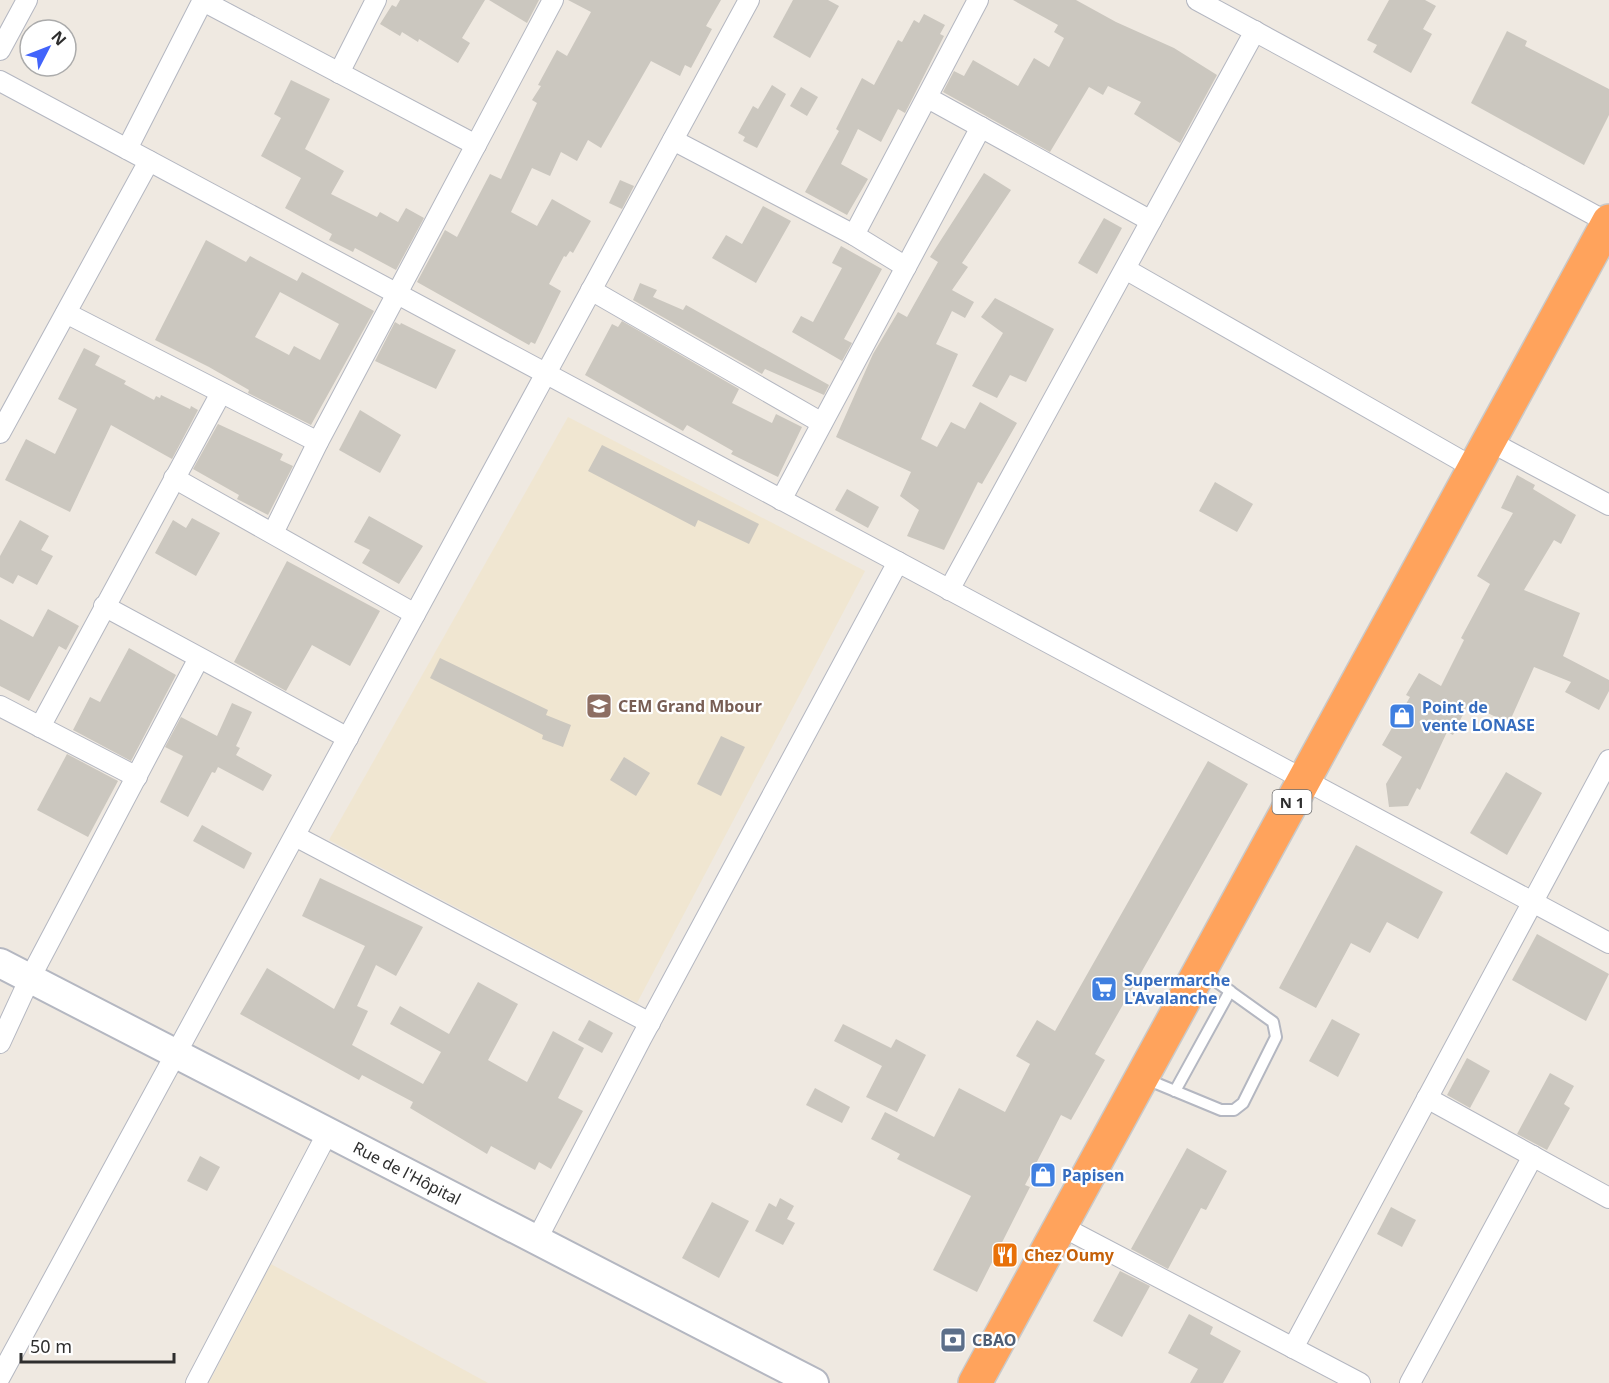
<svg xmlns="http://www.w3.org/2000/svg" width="1609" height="1383" font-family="'Noto Sans',sans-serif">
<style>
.education{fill:#f0e6d1}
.building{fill:#cbc7bf;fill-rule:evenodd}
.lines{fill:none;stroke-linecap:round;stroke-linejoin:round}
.lane-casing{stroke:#b4b7c1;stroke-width:14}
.street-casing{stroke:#b4b7c1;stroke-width:22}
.secondary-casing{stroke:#b4b7c1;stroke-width:32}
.highway-casing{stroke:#c9c9c9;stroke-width:36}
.lane{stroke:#fff;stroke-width:10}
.street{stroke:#fff;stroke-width:20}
.secondary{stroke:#fff;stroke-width:28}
.highway{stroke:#ffa35c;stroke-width:33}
.labels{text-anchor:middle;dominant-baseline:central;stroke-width:4.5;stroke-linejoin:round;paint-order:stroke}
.shield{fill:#fff;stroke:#6d6d6d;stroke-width:1.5}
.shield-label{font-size:15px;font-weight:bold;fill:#2e2e2e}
.education-label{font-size:16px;font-weight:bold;fill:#785e54;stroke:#fff;text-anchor:start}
.shop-label{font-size:16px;font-weight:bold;fill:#366cbe;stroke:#fff;text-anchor:start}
.street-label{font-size:16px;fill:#2e2e2e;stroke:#fff}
.food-label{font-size:16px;font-weight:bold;fill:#c56008;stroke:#fff;text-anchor:start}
.service-label{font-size:16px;font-weight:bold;fill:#4e5e75;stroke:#fff;text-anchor:start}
</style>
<rect width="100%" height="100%" fill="#efe9e1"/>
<g class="education">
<polygon points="568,417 865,571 637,1003 329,840"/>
<polygon points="271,1264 488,1383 209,1383"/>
</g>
<g class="building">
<polygon points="400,0 485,0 462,38 470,43 458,63 419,39 418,42 402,32 400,36 380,24 392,5 396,7"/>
<polygon points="489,0 539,0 527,23"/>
<polygon points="568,0 721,0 706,26 712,29 691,68 685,65 680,76 651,61 601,148 588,140 577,161 561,152 550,176 532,168 511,212 537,226 552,199 591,221 573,253 570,251 566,257 564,256 549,284 561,291 535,344 531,342 529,345 417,282 445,230 457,237 490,174 501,179 537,103 532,100 541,86 538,85 557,50 567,56 591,12"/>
<polygon points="793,0 828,0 839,6 810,58 773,37"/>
<polygon points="1013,0 1076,0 1116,22 1174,48 1217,75 1180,143 1134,114 1141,102 1108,86 1103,95 1089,87 1050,152 943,92 954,71 964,76 973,60 1018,86 1034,58 1049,67 1064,38 1054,32 1058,25"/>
<polygon points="1389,0 1425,0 1436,6 1423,29 1432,34 1411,73 1373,52 1377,45 1367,40"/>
<polygon points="924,14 945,25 940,34 944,36 905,113 898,109 881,142 858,129 841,164 868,179 847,215 805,192 839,131 836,129 862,78 874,85 898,40 902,42 914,20 919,23"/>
<polygon points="1507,31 1527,41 1525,46 1609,89 1609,115 1584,165 1471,103"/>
<polygon points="291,80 330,99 305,149 344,171 331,194 377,217 380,212 398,222 406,208 424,218 396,270 355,248 353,252 329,240 332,234 285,208 301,178 261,156 281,118 274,114"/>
<polygon points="772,85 786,94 757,148 743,141 745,137 738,133 753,106 758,109"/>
<polygon points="801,87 818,97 807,116 790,106"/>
<polygon points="984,173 1011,190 962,263 968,267 952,290 974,302 965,318 952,311 936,344 958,354 921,439 937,447 951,422 965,429 980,402 1017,423 982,484 978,482 944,550 907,536 919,510 900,496 911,472 836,437 873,354 898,312 907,317 938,262 930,257"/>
<polygon points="620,180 634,186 622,209 609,203"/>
<polygon points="763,206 791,221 756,283 712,258 726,235 742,244"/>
<polygon points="1104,218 1122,228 1097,274 1078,263"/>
<path d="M206 240 246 262 250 256 297 281 302 272 374 311 311 425 248 393 249 390 209 367 155 340ZM280 292 339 324 320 360 294 346 289 355 255 337Z"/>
<polygon points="841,246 882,269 844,339 852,343 842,361 792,332 801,316 813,322 842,268 832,263"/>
<polygon points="640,283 657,290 653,297 683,310 686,305 829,385 824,395 765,369 762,374 633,300"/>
<polygon points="995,298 1054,329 1026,382 1010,375 997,398 972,386 1003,333 981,317"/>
<polygon points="622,321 739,389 732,403 772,423 776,414 802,427 778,477 731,454 733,451 687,425 683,431 585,375 612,324 618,327"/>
<polygon points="395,322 400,325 401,323 456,350 436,389 375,361"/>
<polygon points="84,348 100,356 95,365 126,381 124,384 154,400 156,396 160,398 161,395 190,409 191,406 198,410 172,459 111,425 70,512 5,480 26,439 55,454 77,409 58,399"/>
<polygon points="360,410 401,435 380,473 339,450"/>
<polygon points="218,424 283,454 280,460 293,466 268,515 237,499 239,495 193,469"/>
<polygon points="602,445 759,524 749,544 698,520 695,527 588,471"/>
<polygon points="1517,475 1535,485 1533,489 1576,515 1561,544 1554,540 1524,590 1580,613 1563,656 1609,680 1609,691 1599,710 1565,692 1571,682 1534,667 1509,723 1468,704 1453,735 1447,732 1420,790 1417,788 1408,806 1389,807 1386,784 1402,757 1382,745 1410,697 1406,695 1419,673 1441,686 1464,640 1461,638 1490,584 1477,576 1513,513 1501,508"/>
<polygon points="1215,482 1253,504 1237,532 1199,511"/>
<polygon points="847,489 879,507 868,528 835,510"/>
<polygon points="369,516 423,546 399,584 362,563 370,550 354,542"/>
<polygon points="192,518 220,533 196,576 155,553 173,520 186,528"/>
<polygon points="20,520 49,536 41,550 53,556 37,585 18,575 13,584 0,577 0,556"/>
<polygon points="287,561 380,611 350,666 312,645 286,691 234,662"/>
<polygon points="48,609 79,626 66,650 59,646 29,701 0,686 0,619 33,637"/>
<polygon points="129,648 176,675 131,761 73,730 90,697 100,702"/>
<polygon points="440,658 548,710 546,715 571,725 563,747 542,739 543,735 430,678"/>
<polygon points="232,703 252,712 236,746 240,748 236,755 272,775 263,791 218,767 215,773 212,772 188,817 160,802 183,756 165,747 181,717 217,736"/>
<polygon points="721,736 745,747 721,796 697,784"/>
<polygon points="67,754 118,781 88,837 37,810"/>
<polygon points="624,757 650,773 636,796 610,780"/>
<polygon points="1208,761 1248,784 1095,1054 1105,1060 1071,1120 1061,1115 1025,1185 1030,1187 977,1292 933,1270 971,1196 897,1159 900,1154 871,1139 885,1112 934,1137 959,1088 1005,1112 1030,1064 1016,1056 1037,1020 1055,1031"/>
<polygon points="1506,772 1542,793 1507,855 1470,833"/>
<polygon points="202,825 252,853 244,869 193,841"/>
<polygon points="1356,845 1443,892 1418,939 1387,922 1370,953 1351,943 1316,1008 1279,988"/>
<polygon points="320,878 423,927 396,976 376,965 357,1006 368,1011 352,1045 423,1084 441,1052 390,1024 400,1006 449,1034 478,982 518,1004 488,1060 527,1082 553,1031 584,1048 558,1098 583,1111 551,1169 539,1162 535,1170 491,1146 487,1154 410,1108 413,1102 362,1075 359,1080 240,1014 267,968 334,1009 365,946 302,916"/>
<polygon points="1537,934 1609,974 1586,1021 1512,980"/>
<polygon points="1332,1019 1360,1034 1338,1077 1309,1061"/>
<polygon points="589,1020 613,1033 602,1053 578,1040"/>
<polygon points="843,1024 891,1048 896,1039 926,1055 897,1112 866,1097 882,1066 834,1041"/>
<polygon points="1467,1058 1490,1071 1470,1108 1447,1095"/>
<polygon points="1550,1073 1574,1086 1564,1104 1570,1108 1547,1150 1517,1134"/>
<polygon points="815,1088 850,1107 842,1123 806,1105"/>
<polygon points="1187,1148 1227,1171 1206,1210 1201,1208 1168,1269 1131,1249"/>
<polygon points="200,1156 220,1167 207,1191 187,1181"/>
<polygon points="780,1198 794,1206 787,1219 795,1223 783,1245 755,1231 769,1203 776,1207"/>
<polygon points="712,1202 749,1221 719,1278 682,1258"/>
<polygon points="1391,1207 1416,1220 1402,1247 1377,1234"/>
<polygon points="1120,1271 1150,1286 1122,1337 1093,1321"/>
<polygon points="1189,1314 1213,1327 1210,1334 1241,1351 1223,1383 1190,1383 1198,1369 1168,1353"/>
</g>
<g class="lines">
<defs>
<g id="lane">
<polyline points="1146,1079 1221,1110 1234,1110 1243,1103 1276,1037 1273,1022 1203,972"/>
<polyline points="1175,1091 1230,991"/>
</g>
<g id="street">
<polyline points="1197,0 1609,223"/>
<polyline points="203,1 476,145"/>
<polyline points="0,50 27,0"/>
<polyline points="339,73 376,0"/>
<polyline points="0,81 1609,943"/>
<polyline points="928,98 1151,221"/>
<polyline points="673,140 854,235 906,267"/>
<polyline points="127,149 203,0"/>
<polyline points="854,235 978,0"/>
<polyline points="1127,270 1474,468"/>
<polyline points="591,290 822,423"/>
<polyline points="66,313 318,442"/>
<polyline points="0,433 149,161"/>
<polyline points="1489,441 1609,505"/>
<polyline points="174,478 415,614"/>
<polyline points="781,500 981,127"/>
<polyline points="273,533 318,442 553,0"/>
<polyline points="949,590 1255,31"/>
<polyline points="104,606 348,738"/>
<polyline points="0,706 137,777"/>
<polyline points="40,727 221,393"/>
<polyline points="295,836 650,1023"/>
<polyline points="0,1043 30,978 199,658"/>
<polyline points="1427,1098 1609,1198"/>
<polyline points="1061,1226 1360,1383"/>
<polyline points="536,1241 641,1039 898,562"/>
<polyline points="1293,1348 1609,760"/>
<polyline points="0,1377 749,0"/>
<polyline points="196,1383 327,1134"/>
<polyline points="1410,1383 1533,1156"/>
</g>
<g id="secondary">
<path id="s1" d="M0 963 814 1383"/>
</g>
<polyline id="highway" points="975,1383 1609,221"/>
</defs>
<use href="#lane" class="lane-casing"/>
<use href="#street" class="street-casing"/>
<use href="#secondary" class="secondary-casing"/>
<use href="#highway" class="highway-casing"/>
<use href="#lane" class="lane"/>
<use href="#street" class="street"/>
<use href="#secondary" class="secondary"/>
<use href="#highway" class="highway"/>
</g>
<defs>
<symbol id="school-square" viewBox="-11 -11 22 22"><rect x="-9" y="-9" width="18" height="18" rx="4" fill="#8d6e63" stroke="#fff"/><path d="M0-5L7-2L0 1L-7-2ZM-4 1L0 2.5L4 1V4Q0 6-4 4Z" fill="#fff"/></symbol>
<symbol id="shop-square" viewBox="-11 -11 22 22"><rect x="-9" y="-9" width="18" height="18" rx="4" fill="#3f7fe0" stroke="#fff"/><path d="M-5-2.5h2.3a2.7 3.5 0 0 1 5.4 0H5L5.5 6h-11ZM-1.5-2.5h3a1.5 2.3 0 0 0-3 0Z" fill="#fff"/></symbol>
<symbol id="supermarket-square" viewBox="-11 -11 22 22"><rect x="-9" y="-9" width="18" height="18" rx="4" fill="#3f7fe0" stroke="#fff"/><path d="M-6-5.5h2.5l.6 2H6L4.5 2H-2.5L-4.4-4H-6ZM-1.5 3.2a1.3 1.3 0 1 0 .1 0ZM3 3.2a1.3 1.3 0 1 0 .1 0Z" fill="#fff"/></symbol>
<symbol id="restaurant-square" viewBox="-11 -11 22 22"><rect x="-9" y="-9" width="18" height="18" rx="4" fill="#e8710a" stroke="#fff"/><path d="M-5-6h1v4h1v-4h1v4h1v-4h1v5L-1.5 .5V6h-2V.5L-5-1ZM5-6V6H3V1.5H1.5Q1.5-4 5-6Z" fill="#fff"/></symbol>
<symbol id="bank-square" viewBox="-11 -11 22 22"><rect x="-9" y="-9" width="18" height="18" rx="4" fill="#5c6f8a" stroke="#fff"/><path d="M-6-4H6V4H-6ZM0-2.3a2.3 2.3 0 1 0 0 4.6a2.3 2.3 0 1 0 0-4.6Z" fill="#fff"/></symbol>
</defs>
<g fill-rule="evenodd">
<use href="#school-square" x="584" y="691" width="30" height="30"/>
<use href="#shop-square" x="1387" y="701" width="30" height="30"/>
<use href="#supermarket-square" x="1089" y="974" width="30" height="30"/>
<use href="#shop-square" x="1028" y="1160" width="30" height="30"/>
<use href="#restaurant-square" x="990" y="1240" width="30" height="30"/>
<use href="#bank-square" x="938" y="1325" width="30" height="30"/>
</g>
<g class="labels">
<rect class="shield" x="1272.5" y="790" width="39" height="24" rx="4.5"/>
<g class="shield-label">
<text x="1292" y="802">N 1</text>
</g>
<g class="education-label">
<text x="618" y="706">CEM Grand Mbour</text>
</g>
<g class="shop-label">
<text x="1422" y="707">Point de<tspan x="1422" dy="18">vente LONASE</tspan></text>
<text x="1124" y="980">Supermarche<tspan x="1124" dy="18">L'Avalanche</tspan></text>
<text x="1062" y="1175">Papisen</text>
</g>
<g class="street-label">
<text stroke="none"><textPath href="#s1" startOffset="458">Rue de l'Hôpital</textPath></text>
</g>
<g class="food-label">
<text x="1024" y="1255">Chez Oumy</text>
</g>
<g class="service-label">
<text x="972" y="1340">CBAO</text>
</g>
</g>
<g transform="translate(48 48) rotate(48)"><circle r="28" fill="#ffffff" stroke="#ababab" stroke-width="1.5"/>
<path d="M0-4.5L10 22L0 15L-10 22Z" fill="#4264fb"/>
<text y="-9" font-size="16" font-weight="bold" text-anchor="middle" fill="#2e2e2e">N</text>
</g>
<path d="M21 1353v9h153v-9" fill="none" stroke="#2e2e2e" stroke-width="3"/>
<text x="30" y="1353" font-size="18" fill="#2e2e2e" stroke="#ffffff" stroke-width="4.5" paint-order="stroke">50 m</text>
</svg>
